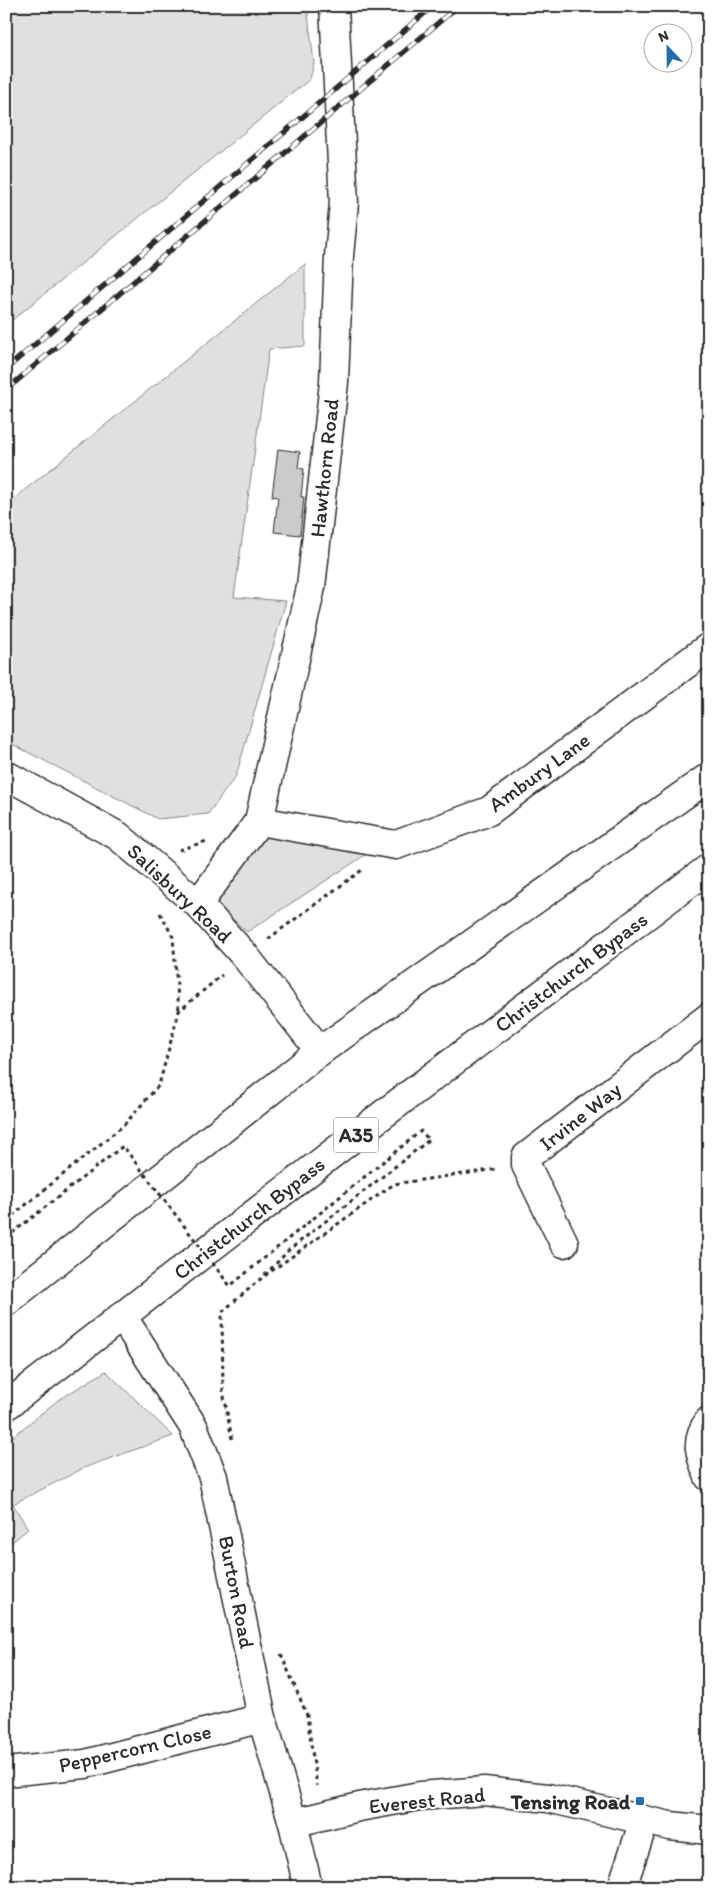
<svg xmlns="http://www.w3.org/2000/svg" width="715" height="1893" font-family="Itim,sans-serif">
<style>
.green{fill:#e0e0e0;stroke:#868686}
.building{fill:#cbcbcb;stroke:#2b2b2b}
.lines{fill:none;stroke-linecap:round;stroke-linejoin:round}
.minor-casing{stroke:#2b2b2b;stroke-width:31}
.primary-casing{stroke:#2b2b2b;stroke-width:31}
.path{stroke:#2b2b2b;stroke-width:3;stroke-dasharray:4 4;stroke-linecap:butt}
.minor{stroke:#fff;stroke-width:28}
.primary{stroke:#fff;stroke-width:28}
.rail-casing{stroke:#2b2b2b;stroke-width:5.5}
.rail{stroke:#fff;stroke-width:4;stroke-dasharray:11;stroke-linecap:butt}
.path-bridge{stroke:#2b2b2b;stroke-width:3;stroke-dasharray:4 4;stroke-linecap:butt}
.poi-dot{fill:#1f6fb2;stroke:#fff;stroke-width:2}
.labels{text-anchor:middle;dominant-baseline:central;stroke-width:4;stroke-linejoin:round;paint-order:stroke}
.shield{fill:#fff;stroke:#6b6b6b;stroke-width:1}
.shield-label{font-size:20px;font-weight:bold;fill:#2b2b2b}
.street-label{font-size:21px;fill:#2b2b2b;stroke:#fff}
.poi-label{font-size:21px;font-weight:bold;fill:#2b2b2b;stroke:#fff;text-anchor:end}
</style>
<rect width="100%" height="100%" fill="#fff"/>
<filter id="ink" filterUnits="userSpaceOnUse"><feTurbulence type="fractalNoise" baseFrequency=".02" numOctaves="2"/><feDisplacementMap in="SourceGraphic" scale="10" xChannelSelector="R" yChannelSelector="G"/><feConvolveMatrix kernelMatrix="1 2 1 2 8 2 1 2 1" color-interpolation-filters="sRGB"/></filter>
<g filter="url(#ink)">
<g class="green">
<polygon points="6,6 307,6 314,63 310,79 6,325"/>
<polygon points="305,264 305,346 269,349 234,597 286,601 236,776 208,814 158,819 6,741 6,505"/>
<polygon points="266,832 373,850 247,932 211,899"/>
<polygon points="106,1371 173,1436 86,1467 13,1504 28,1529 6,1547 6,1442 58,1400"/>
</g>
<polygon class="building" points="278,449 300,452 298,468 304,469 301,497 304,497 300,535 274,532 278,497 272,496"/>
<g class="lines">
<defs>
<g id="minor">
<polyline points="6,775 118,836 198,904 245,956 320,1051"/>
<polyline points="259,821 396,845 489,811 709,647"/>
<polyline points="198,904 259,821 311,587 334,382 339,256 344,203 334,6"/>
<polyline points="564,1243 526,1165 526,1157 709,1017"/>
<polyline points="122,1316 193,1426 213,1477 262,1718 293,1823 308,1887"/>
<path d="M709 1421C694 1440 700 1456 709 1477"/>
<polyline points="6,1772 85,1764 262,1718"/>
<polyline points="293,1823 359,1807 420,1796 484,1791 548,1798 670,1826 709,1830"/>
<polyline points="622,1887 644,1821"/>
</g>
<g id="primary">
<polyline points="6,1302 320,1051 709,777"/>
<polyline points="6,1406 377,1119 709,868"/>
</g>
</defs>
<use href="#minor" class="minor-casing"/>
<use href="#primary" class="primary-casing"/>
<g class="path">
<polyline points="179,850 207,841"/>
<polyline points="160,913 173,937 179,1011"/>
<polyline points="268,939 362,870"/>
<polyline points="6,1221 124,1125 159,1085 179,1011 222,975"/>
<polyline points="232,1439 223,1391 222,1312 263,1277 394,1184 497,1169"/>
<polyline points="281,1654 307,1715 317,1786"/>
</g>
<use href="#minor" class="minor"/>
<use href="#primary" class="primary"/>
<defs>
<g id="rail">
<polyline points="6,369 433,6"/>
<polyline points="6,390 458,6"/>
</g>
</defs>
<use href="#rail" class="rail-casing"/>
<use href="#rail" class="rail"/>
<polyline class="path-bridge" points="6,1238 123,1146 230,1286 421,1131 429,1140 289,1250 263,1277"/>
</g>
</g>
<rect class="poi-dot" x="635" y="1796" width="10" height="10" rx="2.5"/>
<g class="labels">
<rect class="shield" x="333.5" y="1117.5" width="45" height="35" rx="4"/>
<g class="shield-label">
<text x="356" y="1135">A35</text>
</g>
<g class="street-label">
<text transform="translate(324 468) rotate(-84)">Hawthorn Road</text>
<text transform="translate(539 772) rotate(-36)">Ambury Lane</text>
<text transform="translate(180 893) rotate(43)">Salisbury Road</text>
<text transform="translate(571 972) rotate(-37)">Christchurch Bypass</text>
<text transform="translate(580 1116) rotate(-38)">Irvine Way</text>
<text transform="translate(249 1218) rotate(-38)">Christchurch Bypass</text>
<text transform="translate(237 1592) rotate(79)">Burton Road</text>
<text transform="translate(135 1748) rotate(-13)">Peppercorn Close</text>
<text transform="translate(427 1800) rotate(-6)">Everest Road</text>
</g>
<g class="poi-label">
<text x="630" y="1801">Tensing Road</text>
</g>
</g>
<rect width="715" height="1893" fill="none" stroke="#fff" stroke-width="25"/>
<rect x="12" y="12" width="690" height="1868" fill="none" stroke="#2b2b2b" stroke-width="2" filter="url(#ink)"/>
<g transform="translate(668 48) rotate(338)"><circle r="24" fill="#ffffff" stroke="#aaaaaa"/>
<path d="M0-4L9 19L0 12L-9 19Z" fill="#1f6fb2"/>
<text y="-8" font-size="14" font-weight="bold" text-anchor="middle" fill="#2b2b2b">N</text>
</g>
</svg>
